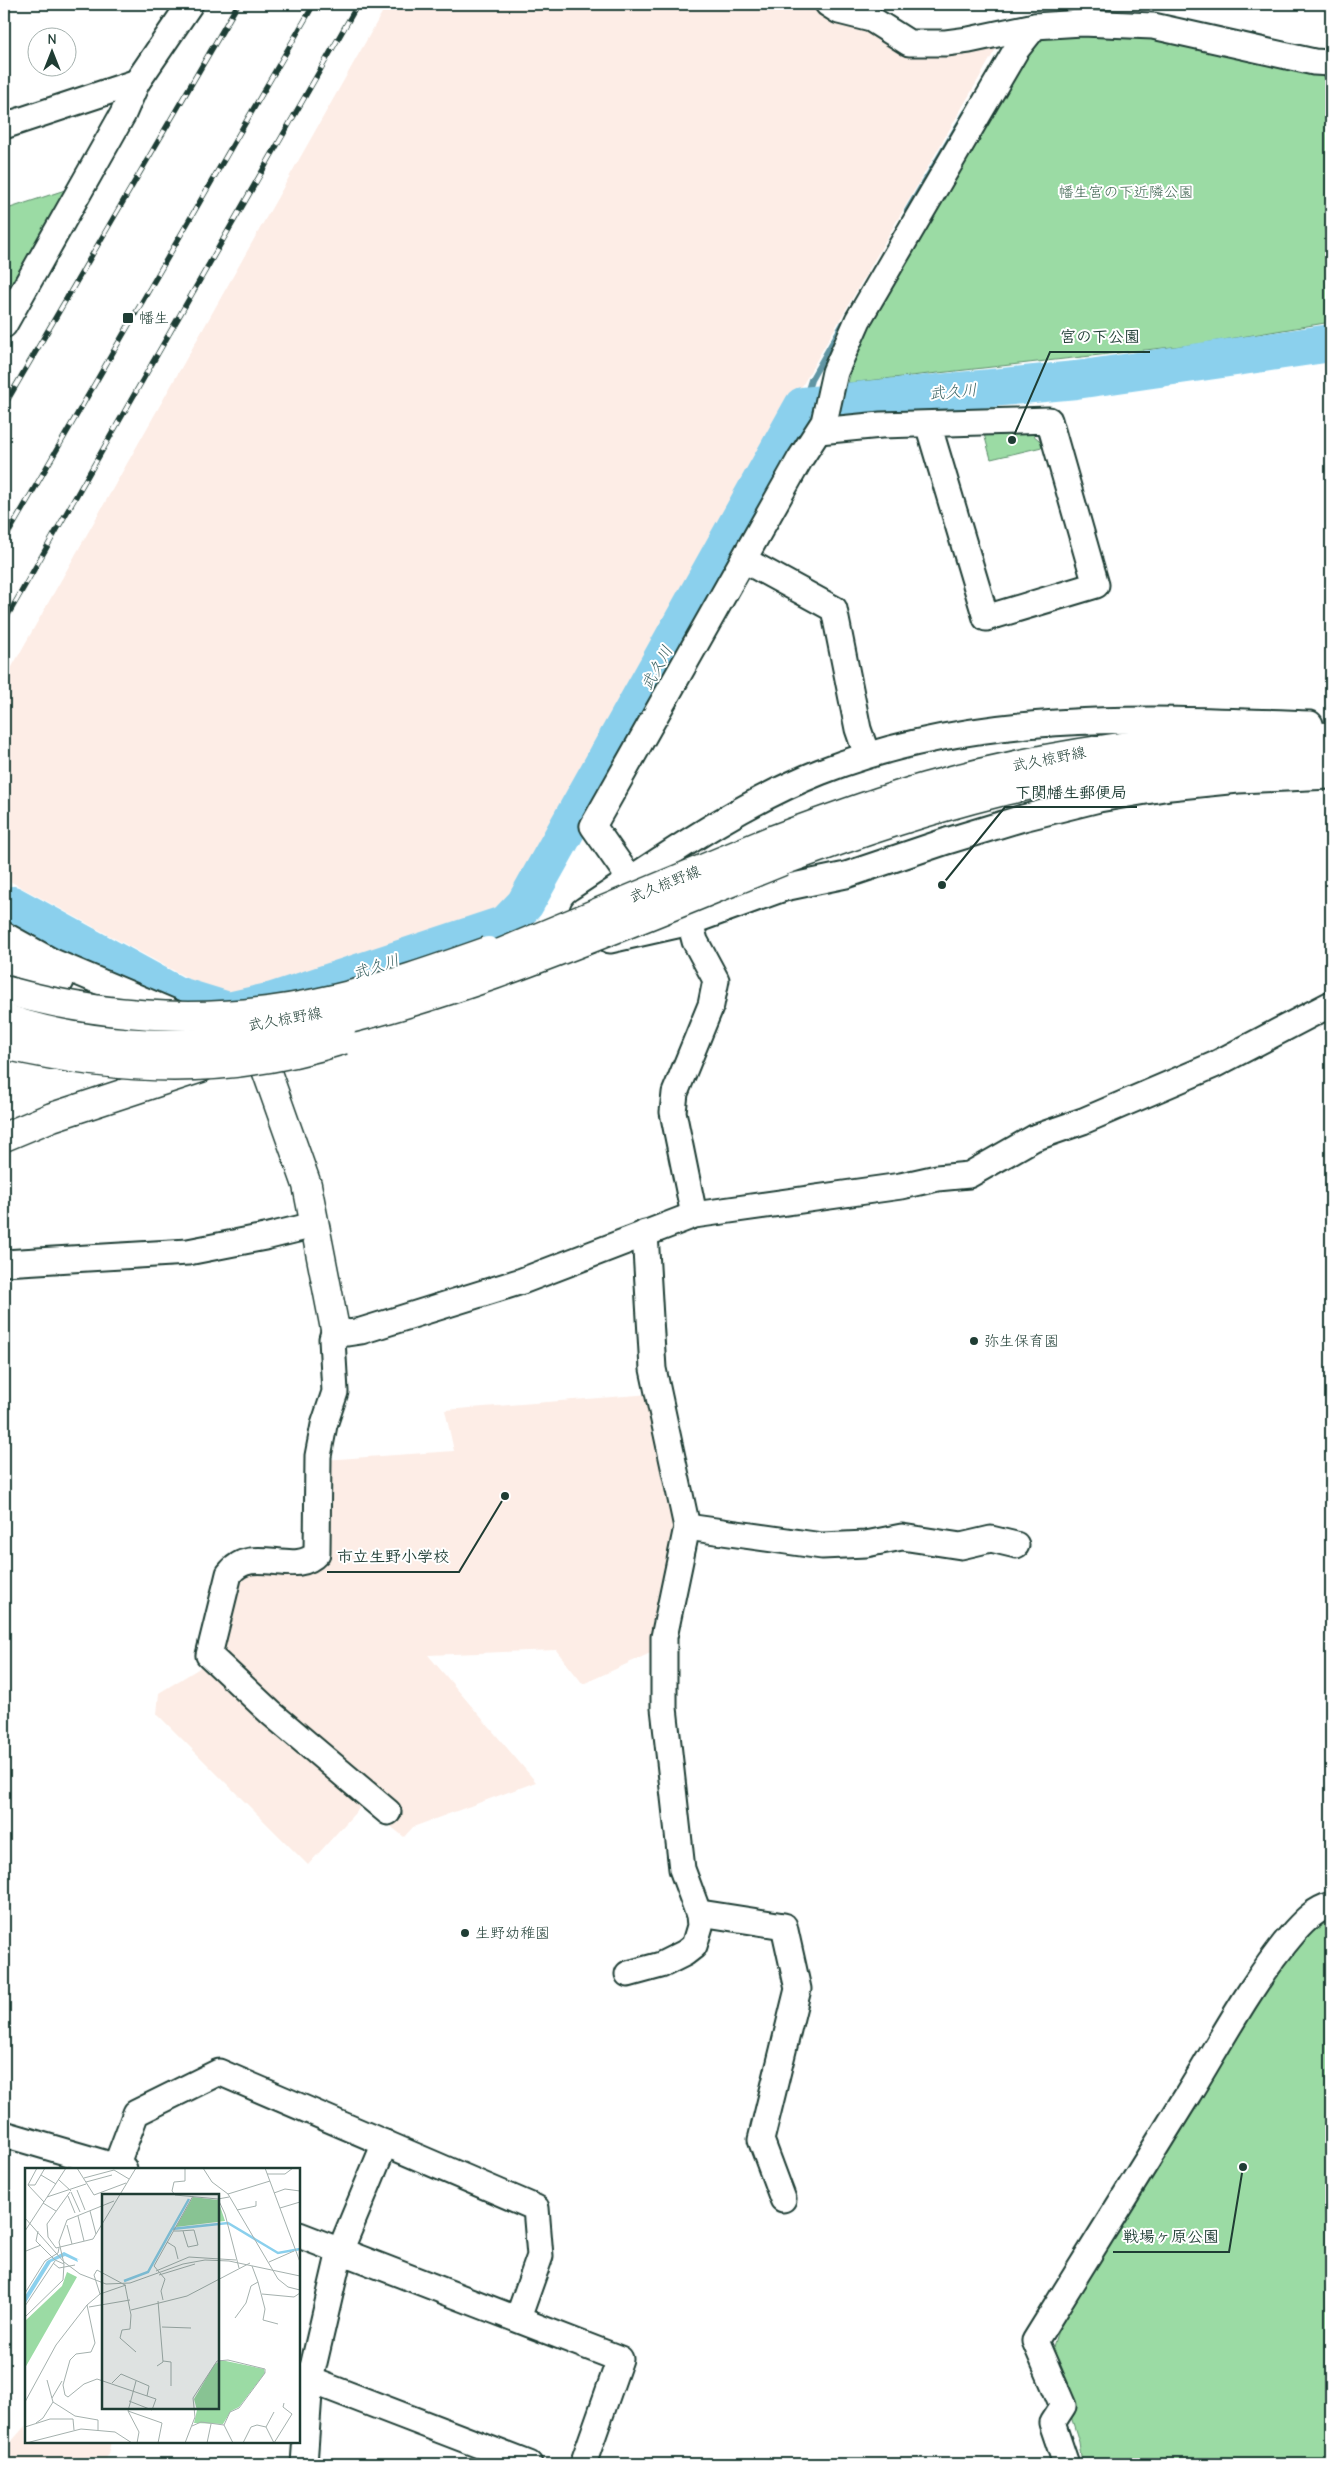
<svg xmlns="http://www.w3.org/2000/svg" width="1335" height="2468" font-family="'Comic Neue','Klee One',sans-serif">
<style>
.built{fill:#fdede6}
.green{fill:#9bdba4;stroke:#5d8c6c}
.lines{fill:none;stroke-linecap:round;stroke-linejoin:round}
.stream{stroke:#6095a3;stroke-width:6}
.river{stroke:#8bd0ed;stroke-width:38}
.building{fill:#f9c2ac;stroke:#1f3d34}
.minor-casing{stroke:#1f3d34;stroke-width:29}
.tertiary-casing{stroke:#1f3d34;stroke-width:31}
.secondary-casing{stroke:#1f3d34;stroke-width:31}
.minor{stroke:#fff;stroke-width:25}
.tertiary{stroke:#fff;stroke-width:28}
.secondary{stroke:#fff;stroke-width:28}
.rail-casing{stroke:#1f3d34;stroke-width:5.5}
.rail{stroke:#fff;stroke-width:4;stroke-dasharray:11;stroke-linecap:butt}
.secondary-bridge-casing{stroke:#1f3d34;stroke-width:31;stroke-linecap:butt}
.secondary-bridge{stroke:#fff;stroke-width:28}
.poi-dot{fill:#1f3d34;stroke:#fff;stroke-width:2}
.labels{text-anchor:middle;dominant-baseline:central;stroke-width:4;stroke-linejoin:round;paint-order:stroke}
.park-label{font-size:15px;fill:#3e6450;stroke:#fff}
.poi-label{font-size:15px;fill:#1f3d34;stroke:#fff;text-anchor:start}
.street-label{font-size:15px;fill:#1f3d34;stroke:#fff}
.water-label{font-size:16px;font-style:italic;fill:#3a6262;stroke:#fff}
.inset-river{fill:none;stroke:#8bd0ed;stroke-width:2.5}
.inset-road{fill:none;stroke:#a5b1ae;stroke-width:1}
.view{fill:#1f3d34;fill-opacity:0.15;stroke:#1f3d34;stroke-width:2.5}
.inset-edge{fill:none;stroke:#1f3d34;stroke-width:2.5}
.leader{fill:none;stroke:#1f3d34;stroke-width:2}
.callout-dot{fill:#1f3d34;stroke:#fff;stroke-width:2}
.callout-label{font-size:16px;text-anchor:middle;font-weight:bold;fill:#1f3d34;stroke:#fff;stroke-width:4;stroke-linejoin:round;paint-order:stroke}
</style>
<rect width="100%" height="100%" fill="#fff"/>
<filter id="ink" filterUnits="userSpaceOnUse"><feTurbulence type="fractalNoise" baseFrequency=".02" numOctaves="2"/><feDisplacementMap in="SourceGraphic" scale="10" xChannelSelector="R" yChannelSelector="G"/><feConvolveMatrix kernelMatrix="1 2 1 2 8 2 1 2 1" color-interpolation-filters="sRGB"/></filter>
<g filter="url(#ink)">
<g class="built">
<polygon points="387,4 821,4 883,32 1001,40 823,349 511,901 498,916 481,922 222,997 4,878 4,681"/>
<polygon points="651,1394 679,1514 657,1650 583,1684 556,1650 428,1655 536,1782 413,1827 404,1837 363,1804 308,1865 157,1714 159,1693 198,1669 215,1651 238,1570 313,1570 323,1460 454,1451 445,1410"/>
<polygon points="25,2426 26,2442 111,2442 105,2464 4,2464 4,2450"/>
</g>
<g class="green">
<polygon points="1135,31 1323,73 1331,88 1331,322 1199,344 848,383 864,325 1036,40 1053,36"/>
<polygon points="68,189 4,304 4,210"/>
<polygon points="984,434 1032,434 1046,446 991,459"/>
<path d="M1331 1919V2464H1082L1079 2442 1052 2356C1053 2323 1094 2268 1112 2238 1167 2147 1223 2057 1280 1966L1297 1943Z"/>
</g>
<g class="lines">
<g class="stream">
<polyline points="907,211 966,112"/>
<polyline points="803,406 811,380 844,322"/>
</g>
<polyline class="river" points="12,905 176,995 228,1011 273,1001 506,924 525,904 803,406 1076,380 1331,343"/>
</g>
<polygon class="building" points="1329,210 1331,210 1331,272 1328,272 1325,226 1330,226"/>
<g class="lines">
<defs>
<g id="minor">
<polyline points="828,4 839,11 871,19 909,43 946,43 969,40 1035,26 1082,23 1153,26 1314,62 1331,63"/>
<polyline points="4,126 137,82"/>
<polyline points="4,325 123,114 137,82 190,4"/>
<polyline points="819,431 881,425 1049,420 1096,585 986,618 928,424"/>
<polyline points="744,560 834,609 858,729 867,755"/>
<path d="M583 911C659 861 735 806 820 772 976 710 1146 718 1310 724"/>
<polyline points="4,935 51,961 174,1013"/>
<polyline points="610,940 690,922 784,888 846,875 947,841 1023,818 1099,799 1170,787 1238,780 1331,776"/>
<polyline points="4,959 61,981"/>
<polyline points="694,1215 673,1112 675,1093 711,1005 716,980 695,941 690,922 630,879 593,826 800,459 824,422 835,372 858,320 1016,50 1035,26"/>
<polyline points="4,1263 188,1252 265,1237 314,1225"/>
<polyline points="687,1527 822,1546 866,1544 902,1537 961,1546 991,1539 1016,1545"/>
<path d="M388 1812 272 1714 209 1655 229 1574C252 1543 295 1578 317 1553L318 1456 324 1425 335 1392 332 1339 335 1329 348 1333 361 1331 522 1281 694 1215 901 1186 937 1178 969 1175 1034 1138 1083 1121 1214 1065 1331 1004"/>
<polyline points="699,1915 707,1914 784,1926 798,1989 761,2140 783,2199"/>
<polyline points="628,1974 661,1965 685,1953 694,1946 700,1926 699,1915 682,1869 664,1708 664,1637 687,1527 653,1369 645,1233"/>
<polyline points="4,2134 124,2169"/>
<polyline points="116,2166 136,2113 219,2072 536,2208 540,2256 518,2318"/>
<polyline points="299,2235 620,2359 583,2464"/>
<polyline points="310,2380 529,2464"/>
<polyline points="304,2464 310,2380 340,2251 385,2143"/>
<path d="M1066 2464 1052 2423 1063 2406 1035 2341C1085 2259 1137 2178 1187 2096 1221 2041 1252 1981 1295 1931 1305 1920 1316 1909 1331 1905"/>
</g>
<g id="tertiary">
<polyline points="259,1050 307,1185 335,1329"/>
<polyline points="4,1137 52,1117 201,1068"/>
</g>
<g id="secondary">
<path d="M772 840C823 821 874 802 926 787 1058 750 1195 732 1331 737"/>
<path d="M783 861C853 835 924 811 996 793 1105 766 1219 758 1331 763"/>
</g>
</defs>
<use href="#minor" class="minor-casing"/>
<use href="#tertiary" class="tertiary-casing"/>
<use href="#secondary" class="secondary-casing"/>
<use href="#minor" class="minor"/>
<use href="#tertiary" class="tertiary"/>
<use href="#secondary" class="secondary"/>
<defs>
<g id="rail">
<polyline points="4,406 238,4"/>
<polyline points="4,541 314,4"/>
<polyline points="4,622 358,4"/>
</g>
</defs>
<use href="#rail" class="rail-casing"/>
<use href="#rail" class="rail"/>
<defs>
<g id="secondary-bridge">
<polyline points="472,965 772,840"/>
<path d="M4 990C112 1020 223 1025 333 999 386 987 437 969 488 951"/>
<path d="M4 1018C169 1074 335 1030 494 975 592 940 687 900 783 861"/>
<path d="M4 1045C122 1072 226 1077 343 1040"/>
</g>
</defs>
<use href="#secondary-bridge" class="secondary-bridge-casing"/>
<use href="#secondary-bridge" class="secondary-bridge"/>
</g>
</g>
<g class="poi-dot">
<rect x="122" y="312" width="12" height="12" rx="2.5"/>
<circle cx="974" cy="1341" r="5"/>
<circle cx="465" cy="1933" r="5"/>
</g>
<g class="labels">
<g class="park-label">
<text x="1126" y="192">幡生宮の下近隣公園</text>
</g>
<g class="poi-label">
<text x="139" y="318">幡生</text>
<text x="984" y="1341">弥生保育園</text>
<text x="475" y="1933">生野幼稚園</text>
</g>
<g class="street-label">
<text transform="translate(1049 759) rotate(-11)">武久椋野線</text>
<text transform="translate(665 884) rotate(-22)">武久椋野線</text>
<text transform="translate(285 1019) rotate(-10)">武久椋野線</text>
</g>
<g class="water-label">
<text transform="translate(953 392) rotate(-5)">武久川</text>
<text transform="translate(657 668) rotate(-61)">武久川</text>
<text transform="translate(376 967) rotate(-18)">武久川</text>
</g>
</g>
<g transform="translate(25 2168)">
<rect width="275" height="275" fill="#fff"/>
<path d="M168 29 193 32 200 53 151 59ZM42 104 52 109 0 200V153L37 118ZM196 192 239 201 240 205 214 239 206 243 198 256 169 255 172 242 169 231 189 197Z" fill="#9bdba4"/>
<path d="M39 84 55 92 52 91 53 94 40 88 26 94 0 136V128L22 93Z" fill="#8bd0ed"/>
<path class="inset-river" d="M147 61 164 31M99 113 123 104 147 61 203 55 253 85 275 81"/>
<path class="inset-road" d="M52 0 69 27 101 15M160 0V13L149 14 147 23 150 27 193 31 204 29M178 0 187 14 203 26 253 111 263 119 275 122M240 0 275 94M242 6H260L268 0M16 7 31 16M59 10 89 2 104 11M34 12 46 23M61 14 87 7M3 17H10L20 0M3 17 19 34M3 17 12 0M52 22 60 42M45 24 22 56 23 69 31 80 68 71 111 0M46 24 55 44M249 25 260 21 275 23M203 26 245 13M43 28 50 45M22 29 61 16M193 31 200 46 214 100M18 35 31 43M255 40 275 34M212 42 231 38V33M65 43 71 66M53 48 59 73M0 50 39 94 55 106 81 116 105 115 158 96 180 92 204 93 275 108M42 57 47 76M0 63 41 0M13 63 11 73 30 92 39 96M149 63H154L169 62 173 77 163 79 158 63M142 74 150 79 153 91M1 83 16 77M244 94 269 83M28 95 34 100 50 97M131 103 164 89 211 92M134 107 170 96M233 114 240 141 238 152 253 156M0 125 20 93 33 85 34 80M75 126 69 107 72 102 100 117 106 147 105 161 97 162 95 170 111 184M237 126 269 129 275 125M138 132 136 123 140 111 129 98 168 28M62 137 70 175 66 184 51 186 45 192 38 217 40 227 43 229 59 216 72 211 131 231 127 242 104 233M0 138 30 93M64 139 105 132M106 142 162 128 225 95M0 149 38 112 39 96 34 74 42 52 89 33M210 150 221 135 226 118 233 114 227 98M137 159 166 160M138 193 146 194V218M132 198 138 194 133 133M22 212 28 234 50 248 73 252V263M111 213 103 243 114 264 112 275M87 215 96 206 124 218 122 228M27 230 37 213M0 234 31 177 62 137 75 126 101 117M103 243 137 255 133 275M11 255 18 250 28 234M199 257 208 275M0 259 25 251H48L49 262M241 259 249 244M1 275 56 261 90 264 107 275M160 275 170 249 168 230 192 193 203 192 240 201V205L214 240 205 244 199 257 176 254 167 258M182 275 186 256M218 275 226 259 232 257 241 259 249 275M249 275 267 246 258 239 259 235"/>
<path class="view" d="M77 26H194V241H77Z"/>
<rect width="275" height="275" class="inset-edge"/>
</g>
<path class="leader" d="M1012 440L1050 352H1150M942 885L1005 807H1137M505 1496L459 1572H327M1243 2167L1229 2252H1113"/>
<g class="callout-dot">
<circle cx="1012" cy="440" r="5"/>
<circle cx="942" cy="885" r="5"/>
<circle cx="505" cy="1496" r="5"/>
<circle cx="1243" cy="2167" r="5"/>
</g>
<g class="callout-label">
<text x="1100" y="342">宮の下公園</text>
<text x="1071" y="798">下関幡生郵便局</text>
<text x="393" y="1562">市立生野小学校</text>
<text x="1171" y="2242">戦場ヶ原公園</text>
</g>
<rect width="1335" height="2468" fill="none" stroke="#fff" stroke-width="20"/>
<rect x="10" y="10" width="1315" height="2448" fill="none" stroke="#1f3d34" stroke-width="2" filter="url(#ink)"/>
<g transform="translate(52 52)"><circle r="24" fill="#ffffff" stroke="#a5b1ae"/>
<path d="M0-4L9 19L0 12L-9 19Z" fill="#1f3d34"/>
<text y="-8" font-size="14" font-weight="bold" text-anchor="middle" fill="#1f3d34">N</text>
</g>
</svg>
